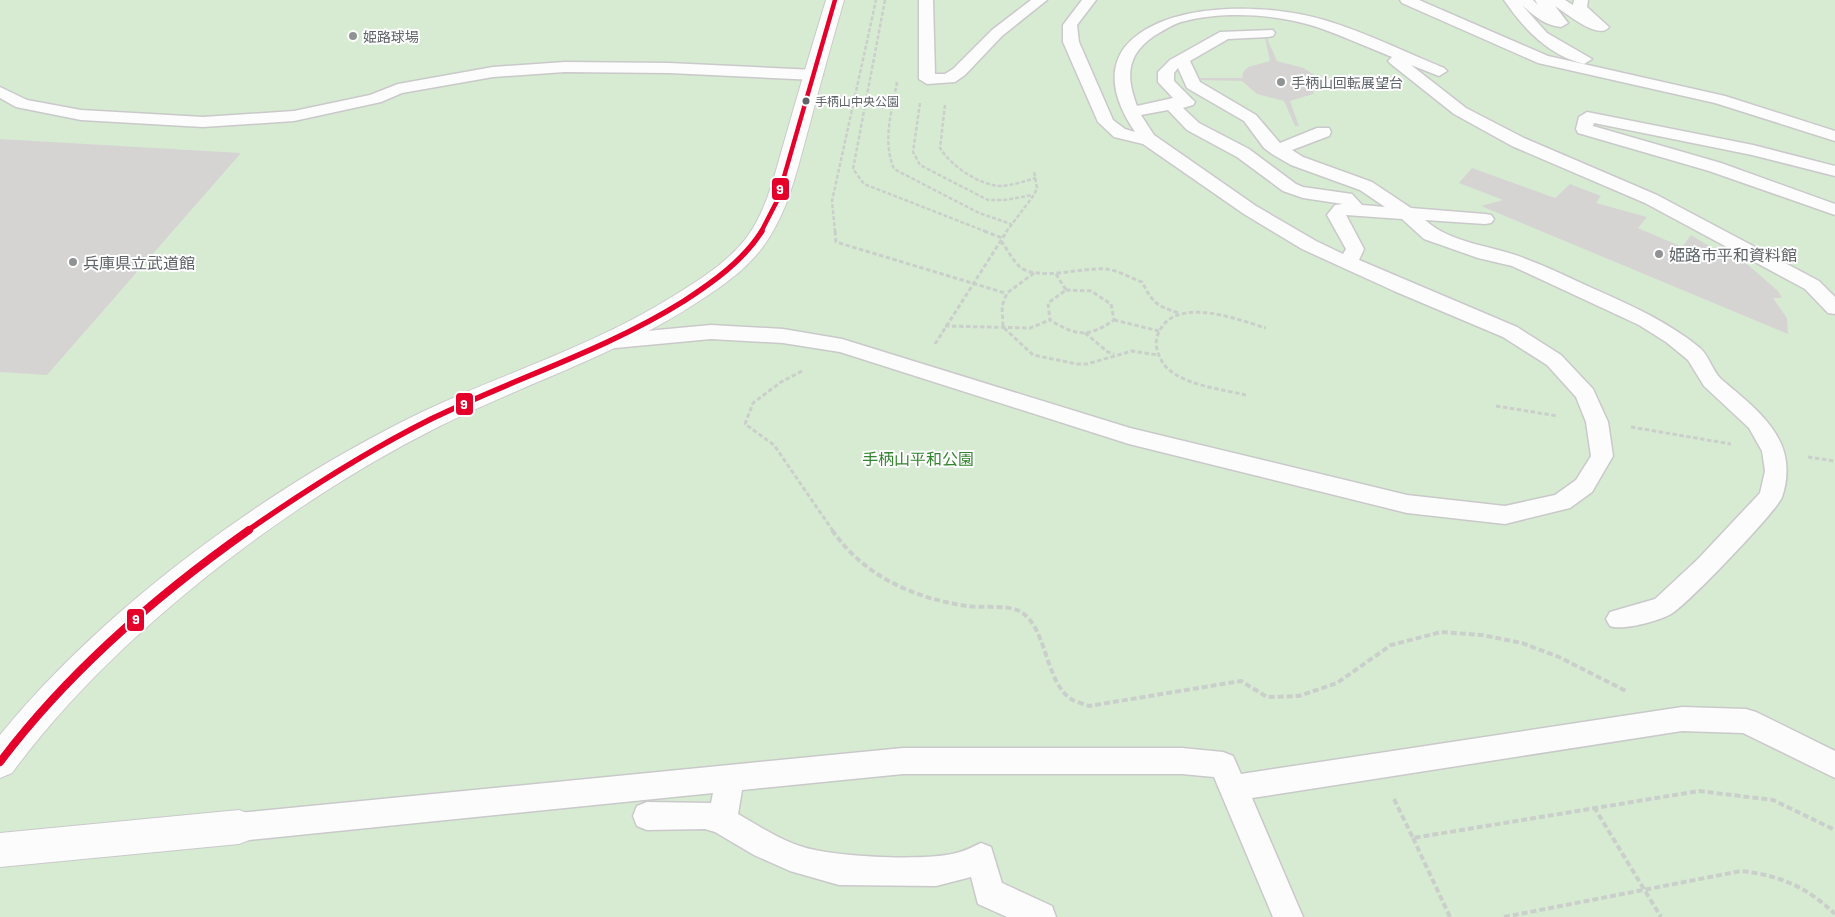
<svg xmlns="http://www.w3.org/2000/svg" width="1835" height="917" font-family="Barlow,'Noto Sans JP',sans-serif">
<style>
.green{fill:#d7ebd3}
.building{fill:#d6d4d3}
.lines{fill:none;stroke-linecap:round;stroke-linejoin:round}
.lane-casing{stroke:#c9c9ca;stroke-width:3}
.street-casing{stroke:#c9c9ca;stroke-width:2}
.secondary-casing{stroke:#cacacb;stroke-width:2}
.path-far2{stroke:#cacfcb;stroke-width:2.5;stroke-dasharray:4 2;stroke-linecap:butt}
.path-far1{stroke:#cacfcb;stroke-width:3;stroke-dasharray:4.5 2.5;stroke-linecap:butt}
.path{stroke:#cacfcb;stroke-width:4;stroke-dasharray:6 3;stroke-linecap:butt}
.lane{fill:#fcfcfc;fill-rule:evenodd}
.street{fill:#fcfcfc;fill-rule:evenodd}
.secondary{fill:#fcfcfc;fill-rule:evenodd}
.bus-1-far2-casing{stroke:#fff;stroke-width:7}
.bus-1-far1-casing{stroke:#fff;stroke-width:9}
.bus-1-casing{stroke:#fff;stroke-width:11}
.bus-1-far2{stroke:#e4002b;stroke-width:4.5}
.bus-1-far1{stroke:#e4002b;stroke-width:5.5}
.bus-1{stroke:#e4002b;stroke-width:8}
.poi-dot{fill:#909394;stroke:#fff;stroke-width:2}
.bus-dot{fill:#5d6367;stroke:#fff;stroke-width:2}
.labels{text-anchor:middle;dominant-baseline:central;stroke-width:4;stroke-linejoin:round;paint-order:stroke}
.far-bus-label{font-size:12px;fill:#5d6367;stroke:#fff;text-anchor:start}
.far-poi-label{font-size:14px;fill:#5d6367;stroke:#fff;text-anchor:start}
.poi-label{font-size:16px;fill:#5d6367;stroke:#fff;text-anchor:start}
.park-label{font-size:16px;fill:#32852e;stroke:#fff}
.line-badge{stroke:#fff;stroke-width:2}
.badge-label{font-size:14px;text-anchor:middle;font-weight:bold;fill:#fff}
</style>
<rect width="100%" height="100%" fill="#eeece9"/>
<rect class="green" x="0" y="0" width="1835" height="917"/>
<g class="building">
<polygon points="1265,38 1267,38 1277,61 1304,68 1319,79 1366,80 1367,82 1318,82 1313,94 1290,101 1299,126 1295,126 1284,101 1257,94 1242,81 1194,80 1194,78 1242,78 1243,72 1248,67 1270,61"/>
<polygon points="0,139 241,153 47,375 0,372"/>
<polygon points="1472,168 1555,198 1570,184 1601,196 1596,203 1647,217 1638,228 1682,247 1691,235 1730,259 1739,257 1778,291 1782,298 1773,298 1787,318 1788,334 1481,206 1503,200 1459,183"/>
</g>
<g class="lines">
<defs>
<g id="lane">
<polygon points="919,0 933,0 935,74 945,74 953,69 992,30 1031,0 1047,0 1002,36 965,75 955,82 927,84 919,79"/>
<path d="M1082 0H1096L1077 25 1079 42 1113 120 1125 129 1135 132C1118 107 1105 75 1124 48 1162 0 1268 3 1324 20 1365 32 1405 52 1444 68L1447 71 1439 76 1411 65 1466 108 1524 138 1657 195 1819 281 1835 297V314L1828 313 1805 289 1645 203 1512 146 1454 114 1391 64 1388 61 1392 57C1367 47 1343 36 1317 27 1278 14 1225 11 1185 21 1174 23 1163 31 1154 36 1126 55 1126 77 1137 106L1173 98 1158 82V72L1170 60 1220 32 1273 30 1275 33 1273 36 1268 37 1228 39 1190 61 1200 82 1256 115 1280 143 1317 128H1329L1331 132 1329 136 1292 150 1303 157 1372 182 1411 208 1485 214 1491 215 1494 219 1491 223 1485 224 1425 220C1453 245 1493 245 1526 259 1548 267 1570 278 1592 288 1630 305 1667 321 1700 348 1709 356 1712 370 1721 379 1744 399 1775 421 1784 452 1788 466 1787 483 1782 497 1777 511 1686 606 1671 614 1659 621 1622 631 1610 626L1606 619 1610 612 1655 599 1698 559 1760 493 1765 471 1762 451 1749 428 1704 386 1688 360 1666 342 1639 325 1512 266 1478 258 1424 239 1402 219 1346 215 1364 249 1359 260 1517 327 1561 355 1593 389 1608 422 1613 456 1592 492 1570 508 1505 524 1407 513 1129 444 840 352 783 343 711 339 615 348 608 346 605 341 608 336 615 334 711 325 783 329 842 339 1130 428 1407 495 1505 506 1555 495 1576 480 1591 456 1586 422 1576 397 1547 365 1503 337 1394 291 1302 249 1244 214 1143 144 1114 137 1098 122 1063 42V25ZM1178 68 1187 88 1244 121 1264 148 1272 154 1291 165 1360 190 1385 207 1362 205 1352 194 1303 187 1296 184 1249 149 1199 123 1183 108 1193 105 1195 102 1174 81V73ZM1168 110 1187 130 1237 157 1283 191 1303 198 1343 204 1335 205 1327 215 1346 249 1343 254 1316 241 1256 206 1154 135 1141 115Z"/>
<polygon points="1400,0 1419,0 1548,56 1725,96 1835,131 1835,141 1715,103 1538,63 1402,3"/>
<path d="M1504 0H1533L1538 5 1535 0H1565L1573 5 1574 0H1588L1587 7 1609 27C1599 41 1566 13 1555 6L1568 23 1561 27C1544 25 1534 16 1522 5L1547 33 1592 59 1584 64C1548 55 1524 29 1504 0Z"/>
<polygon points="565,62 669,63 815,70 823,75 815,80 669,73 565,72 493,77 402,93 381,102 294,121 203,127 81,120 16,107 0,98 0,87 27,100 81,110 203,117 294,111 370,95 398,84 493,67"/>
<polygon points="1587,112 1753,145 1835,166 1835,176 1752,155 1594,123 1593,126 1721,163 1835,204 1835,215 1709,171 1578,133 1576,129 1579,117"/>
<path d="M1682 707 1746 709 1756 712 1835 751V778L1743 733 1682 731 1252 798 1303 917H1273L1214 777 1182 774H903L742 790 738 814C759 826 780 840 803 847 835 857 928 862 960 852 967 850 974 846 981 843L991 847 1002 883 1052 906 1056 917H1007L978 904 971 877 936 886 839 885 790 871 754 855 715 832 705 829 647 830 637 826 633 816 637 806 647 802 711 803 713 793 239 841 229 837 224 827 229 817 239 813 903 748H1182L1223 752 1233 756 1241 774Z"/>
</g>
<polygon id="street" points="239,810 252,815 257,827 252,839 239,844 0,867 0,833"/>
<path id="secondary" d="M826 0H844C832 42 820 84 809 127 797 169 789 212 762 248 744 272 718 289 693 305 614 356 524 384 440 426 288 502 113 635 12 773L0 778V735C106 605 271 485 422 412 507 372 596 345 675 295 701 279 729 261 747 237 768 208 775 172 785 139 798 93 812 46 826 0Z"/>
</defs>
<use href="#lane" class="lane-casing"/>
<use href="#street" class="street-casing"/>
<use href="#secondary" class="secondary-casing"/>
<g class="path-far2">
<polyline points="885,0 853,169 864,184 987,232"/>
<path d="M897 82C892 111 882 140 894 169L979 213 1011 224"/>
<polyline points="920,103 913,152 920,165 988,200 1005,200 1033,195"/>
<path d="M945 105 940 148C951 166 980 186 1002 186 1013 185 1025 181 1036 178"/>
<polyline points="835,232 832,201 876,0"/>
<polyline points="1006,232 1034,195 1037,188 1034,171"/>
</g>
<g class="path-far1">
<polyline points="835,231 836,242 1005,293"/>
<polyline points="984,231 1002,238"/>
<path d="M1001 241C1007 249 1012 259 1019 266 1036 282 1082 267 1106 269 1117 270 1131 278 1142 282 1153 303 1156 306 1179 313"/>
<polyline points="1034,273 1007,293 1002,306 1003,327 1033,355 1077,364 1087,364 1132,351 1157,355"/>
<polyline points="1056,274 1066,290"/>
<path d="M1066 290 1091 291 1111 304 1114 320C1088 338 1076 336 1050 320L1048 303Z"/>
<polyline points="1114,320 1159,331"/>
<polyline points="945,326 1030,328 1050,320"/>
<polyline points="1085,333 1108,352 1114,354"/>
<polyline points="935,344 1007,231"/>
<polyline points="802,371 781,382 753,403 745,424 774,445 833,531"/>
<path d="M1246 395C1221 389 1187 386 1167 368 1160 361 1154 347 1157 337 1171 293 1236 319 1266 328"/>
<polyline points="1496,406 1558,416"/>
<polyline points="1631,427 1731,444"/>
<polyline points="1808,457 1835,461"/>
</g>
<g class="path">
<path d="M832 530C864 576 913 598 967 606 981 608 1005 605 1017 610 1047 622 1044 681 1071 699 1076 702 1084 704 1089 706L1241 681 1267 697 1299 696 1337 683 1391 645 1441 632 1482 635 1522 643 1559 657 1626 691"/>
<polyline points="1394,799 1413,838 1699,791 1773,800 1835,830"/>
<polyline points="1594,807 1661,917"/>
<polyline points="1413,838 1450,917"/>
<path d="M1504 917 1741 871C1779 875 1807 887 1835 914"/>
</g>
<use href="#lane" class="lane"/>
<use href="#street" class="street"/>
<use href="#secondary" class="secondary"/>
<defs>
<polyline id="bus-1-far2" points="761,232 777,201 835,0"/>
<path id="bus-1-far1" d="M247 531C306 490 367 451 431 419 515 378 604 351 684 301 713 282 743 261 762 231"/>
<path id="bus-1" d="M0 762C68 672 157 595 249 530"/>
</defs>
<use href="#bus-1-far2" class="bus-1-far2-casing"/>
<use href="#bus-1-far1" class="bus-1-far1-casing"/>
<use href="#bus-1" class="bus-1-casing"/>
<use href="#bus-1-far2" class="bus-1-far2"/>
<use href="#bus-1-far1" class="bus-1-far1"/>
<use href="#bus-1" class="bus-1"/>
</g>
<g class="poi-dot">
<circle cx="353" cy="36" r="5"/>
<circle cx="1281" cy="82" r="5"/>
<circle cx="1659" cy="254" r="5"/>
<circle cx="73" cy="262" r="5"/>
</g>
<circle class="bus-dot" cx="806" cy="101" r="4.5"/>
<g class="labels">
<g class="far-bus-label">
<text x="815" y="101">手柄山中央公園</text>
</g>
<g class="far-poi-label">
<text x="363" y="36">姫路球場</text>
<text x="1291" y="82">手柄山回転展望台</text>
</g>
<g class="poi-label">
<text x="1669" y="254">姫路市平和資料館</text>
<text x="83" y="262">兵庫県立武道館</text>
</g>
<g class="park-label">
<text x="918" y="458">手柄山平和公園</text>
</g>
</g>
<g class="line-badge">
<rect x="771" y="177" width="19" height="24" rx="5" fill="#e4002b"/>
<rect x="455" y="392" width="19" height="24" rx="5" fill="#e4002b"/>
<rect x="126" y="608" width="19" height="24" rx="5" fill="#e4002b"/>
</g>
<g class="badge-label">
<text x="780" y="194">9</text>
<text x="464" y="409">9</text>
<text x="136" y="624">9</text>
</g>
</svg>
